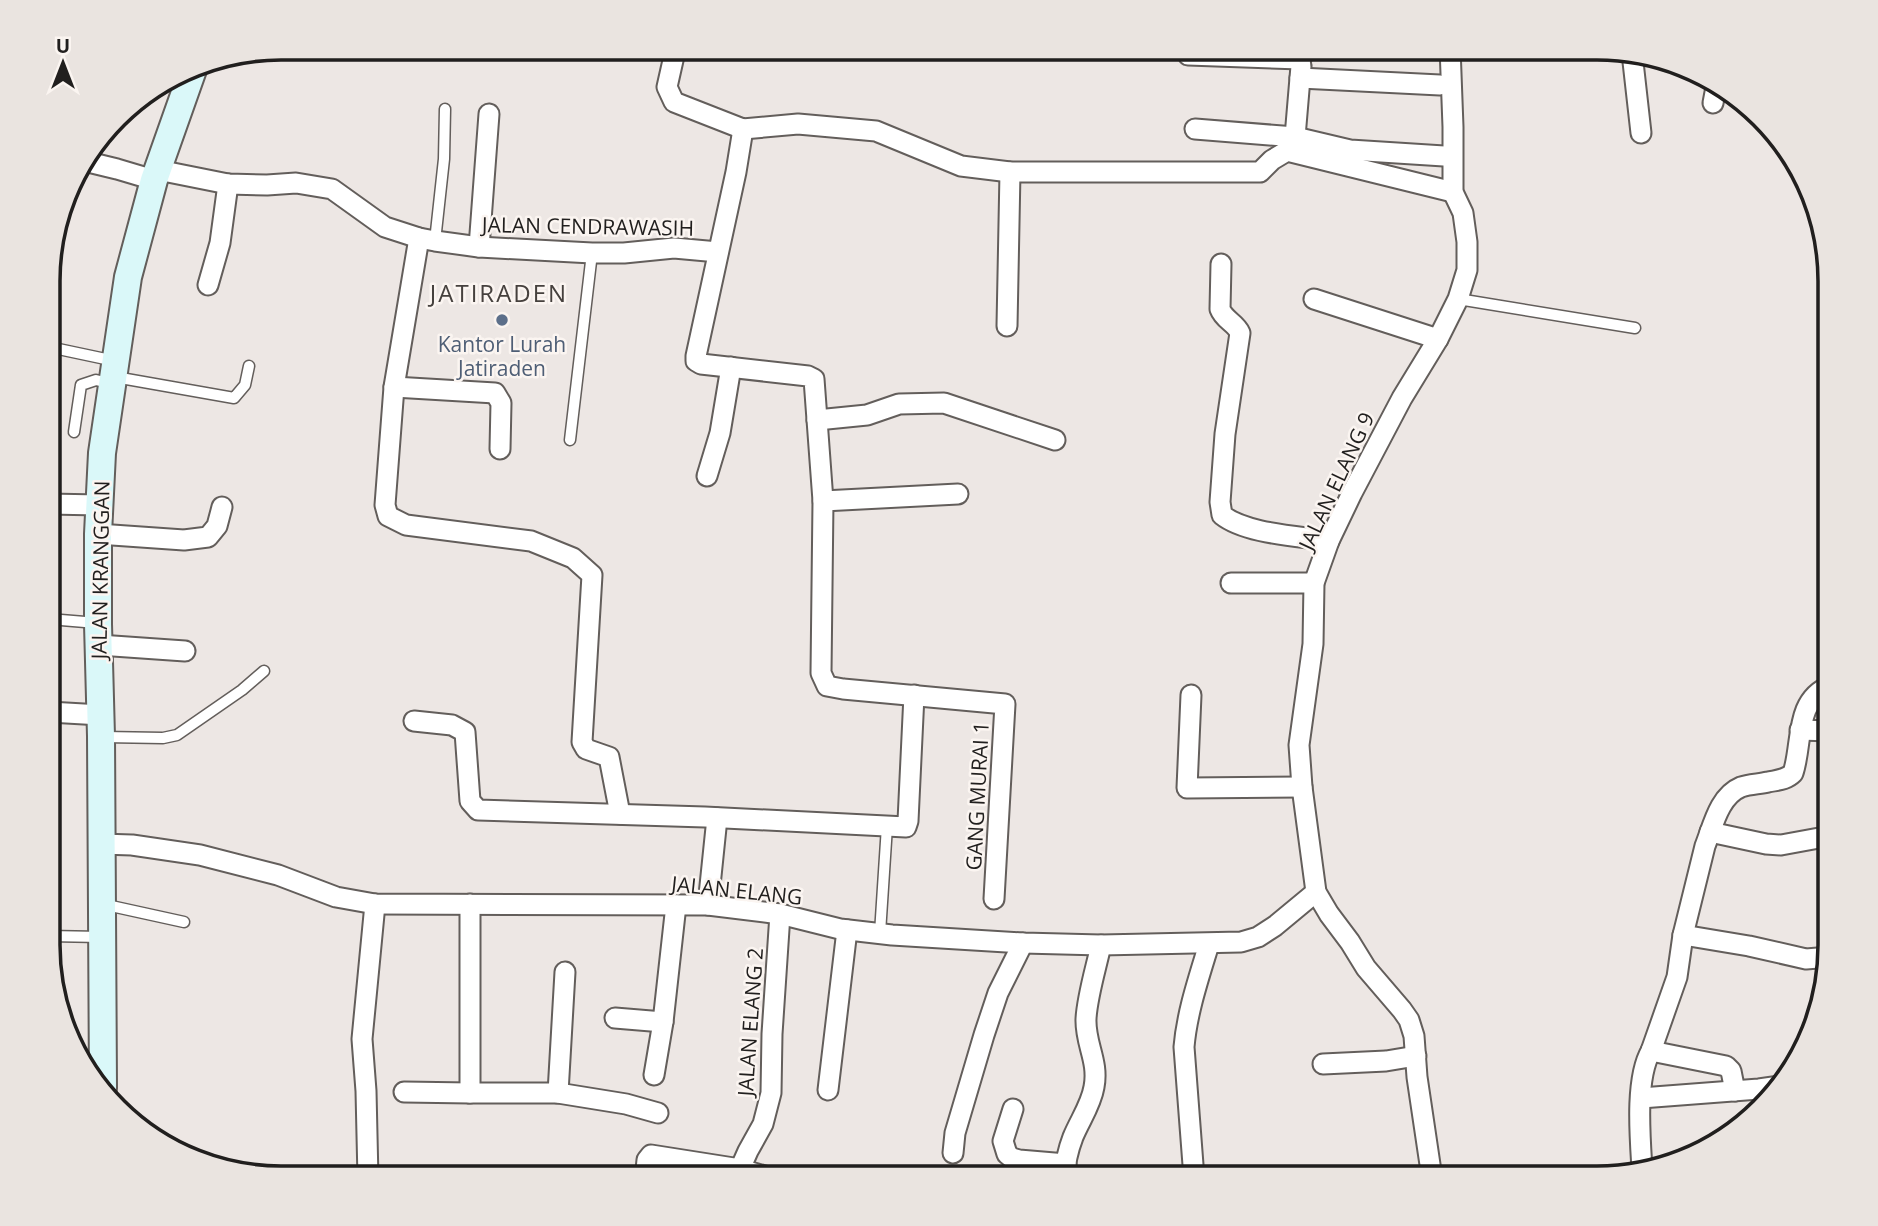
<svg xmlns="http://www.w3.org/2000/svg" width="1878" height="1226" font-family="'Open Sans',sans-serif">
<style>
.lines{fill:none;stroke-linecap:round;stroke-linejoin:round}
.lane-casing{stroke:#635e5b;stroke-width:13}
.street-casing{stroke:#635e5b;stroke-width:23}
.secondary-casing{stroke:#635e5b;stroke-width:30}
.lane{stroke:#fff;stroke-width:10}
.street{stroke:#fff;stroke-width:19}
.secondary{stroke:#daf8f9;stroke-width:26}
.service-dot{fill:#5c6f8a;stroke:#fbf5f1;stroke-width:2.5}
.labels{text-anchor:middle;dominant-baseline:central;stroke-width:5;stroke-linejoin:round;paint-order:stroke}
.street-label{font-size:21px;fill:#211f1e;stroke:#fbf5f1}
.service-label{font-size:21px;fill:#4e5e75;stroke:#fbf5f1}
.quarter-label{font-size:24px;letter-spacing:2px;fill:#46413e;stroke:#fbf5f1}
.rim{fill:none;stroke:#211f1e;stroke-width:3.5}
</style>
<rect width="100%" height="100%" fill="#ede7e4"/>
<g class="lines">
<defs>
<g id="lane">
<polyline points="435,241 444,159 445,109"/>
<polyline points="1458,299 1635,328"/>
<polyline points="49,347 115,361"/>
<polyline points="115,377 234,398 245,385 249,366"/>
<polyline points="74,432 81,385 96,380 112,384"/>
<polyline points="570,440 592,253"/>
<polyline points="49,619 97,623"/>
<polyline points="104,737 163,738 177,735 242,690 264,671"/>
<polyline points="102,904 184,922"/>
<polyline points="880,933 887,826"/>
<polyline points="49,936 101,937"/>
</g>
<g id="street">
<polyline points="676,47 667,87 674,102 743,129 798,124 876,131 961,166 1010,172 1260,172 1272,160 1287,151 1453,192"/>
<polyline points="1632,53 1641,133"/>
<polyline points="1188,55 1301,59"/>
<polyline points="1300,78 1440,85"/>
<polyline points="1713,103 1717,82"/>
<polyline points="743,129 736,172 696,356 696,361 701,364 808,376 814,379 823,501 821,673 827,686 843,689 1005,704 994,899"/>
<polyline points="1195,129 1295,137 1350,150 1444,156"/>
<polyline points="1295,137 1301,66"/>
<polyline points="84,161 117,169 154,180"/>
<polyline points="158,170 228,184 267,185 296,183 332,189 385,227 419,238 435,241 479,247 592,253 624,253 674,248 718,252"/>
<polyline points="419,238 394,387 385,505 388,516 406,525 531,541 573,558 592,575 582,742 586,749 609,757 620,814"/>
<polyline points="479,247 489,114"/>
<path d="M1221 264 1220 309C1224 320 1236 323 1240 333L1225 434 1220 502 1222 515C1246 534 1299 536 1329 541"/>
<polyline points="208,285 220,243 228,184"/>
<polyline points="1314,299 1438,339"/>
<polyline points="1007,326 1010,172"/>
<polyline points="394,387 495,393 501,403 500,449"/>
<polyline points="817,420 867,415 899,404 944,403 1055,440"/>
<polyline points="707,476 720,433 731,367"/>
<polyline points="823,501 958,494"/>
<polyline points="49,504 99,505"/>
<polyline points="98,534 184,540 208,537 217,526 222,507"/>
<polyline points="1231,583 1314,583"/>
<polyline points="99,645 185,651"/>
<polyline points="1191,695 1187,788 1302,787"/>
<polyline points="49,712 101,715"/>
<polyline points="414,721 452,725 465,732 470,801 478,810 705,817 906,827 908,821 914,695"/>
<polyline points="1800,730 1830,731"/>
<polyline points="1710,832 1766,844 1781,845 1830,836"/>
<polyline points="101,844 132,845 200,855 278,875 336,897 375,904 708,905 780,914 840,929 892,935 1023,943 1101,945 1241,942 1258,937 1275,926 1316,892"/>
<polyline points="470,904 470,1093 558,1093 626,1104 658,1113"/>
<polyline points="708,905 717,818"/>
<polyline points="1683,935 1749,946 1806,959 1830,957"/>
<polyline points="615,1018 663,1022"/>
<polyline points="1651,1051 1726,1066 1731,1071 1735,1091"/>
<polyline points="1323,1064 1386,1061 1416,1056"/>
<polyline points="654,1075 663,1022 676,905"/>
<polyline points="828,1090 847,930"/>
<polyline points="404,1092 470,1093"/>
<polyline points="558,1093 565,972"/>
<polyline points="1641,1098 1759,1089 1780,1086"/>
<polyline points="1013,1109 1003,1141 1007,1154 1012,1158 1019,1160 1066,1164"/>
<polyline points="953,1153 955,1133 984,1035 998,993 1023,943"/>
<polyline points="740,1169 748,1151 763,1124 771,1093 772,1034 780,914"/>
<path d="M1642 1169C1640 1137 1635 1078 1651 1051L1677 977 1683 935 1705 846C1713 826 1719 796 1741 787 1749 784 1760 784 1768 782 1778 780 1786 780 1793 773 1803 744 1794 700 1830 686"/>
<path d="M1064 1178C1065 1164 1068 1150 1073 1137 1080 1120 1091 1105 1094 1087 1099 1061 1085 1044 1086 1019 1087 997 1096 968 1101 945"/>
<path d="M1194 1178 1184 1047C1187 1012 1199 977 1209 944"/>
<polyline points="1432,1178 1417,1077 1414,1036 1409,1020 1402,1010 1366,968 1350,942 1329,914 1316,892 1302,787 1299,745 1313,644 1314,583 1329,541 1352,493 1402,398 1438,339 1458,299 1467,270 1467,242 1463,213 1453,192 1453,127 1450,47"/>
<polyline points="368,1179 366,1091 362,1039 375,904"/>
<polyline points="645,1179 647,1160 651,1155 740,1169 775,1179"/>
</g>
<polyline id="secondary" points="103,1088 101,736 98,624 98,534 102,453 128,277 154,180 195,64"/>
</defs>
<use href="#lane" class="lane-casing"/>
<use href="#street" class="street-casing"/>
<use href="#secondary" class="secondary-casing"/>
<use href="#lane" class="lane"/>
<use href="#street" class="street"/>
<use href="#secondary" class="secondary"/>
</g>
<circle class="service-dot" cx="502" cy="320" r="7"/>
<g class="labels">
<g class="street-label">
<text transform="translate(588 226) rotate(1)">JALAN CENDRAWASIH</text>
<text transform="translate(1336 481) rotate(-65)">JALAN ELANG 9</text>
<text transform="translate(100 570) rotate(-89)">JALAN KRANGGAN</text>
<text transform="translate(977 796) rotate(-87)">GANG MURAI 1</text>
<text transform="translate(737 890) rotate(6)">JALAN ELANG</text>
<text transform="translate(750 1022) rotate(-86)">JALAN ELANG 2</text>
</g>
<g class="service-label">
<text x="502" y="344">Kantor Lurah<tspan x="502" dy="24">Jatiraden</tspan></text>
</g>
<g class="quarter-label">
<text x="499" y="292">JATIRADEN</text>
</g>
</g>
<path d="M0 0H1878V1226H0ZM281 60H1597A221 221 0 0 1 1818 281V945A221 221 0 0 1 1597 1166H281A221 221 0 0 1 60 945V281A221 221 0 0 1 281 60Z" fill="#eae4e0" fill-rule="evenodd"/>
<path class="rim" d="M281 60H1597A221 221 0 0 1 1818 281V945A221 221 0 0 1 1597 1166H281A221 221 0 0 1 60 945V281A221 221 0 0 1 281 60Z"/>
<g transform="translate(63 63)" stroke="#fbf5f1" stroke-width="5" paint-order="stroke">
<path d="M0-5L12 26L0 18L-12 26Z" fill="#211f1e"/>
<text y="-10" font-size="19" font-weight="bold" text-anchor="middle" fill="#211f1e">U</text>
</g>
</svg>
